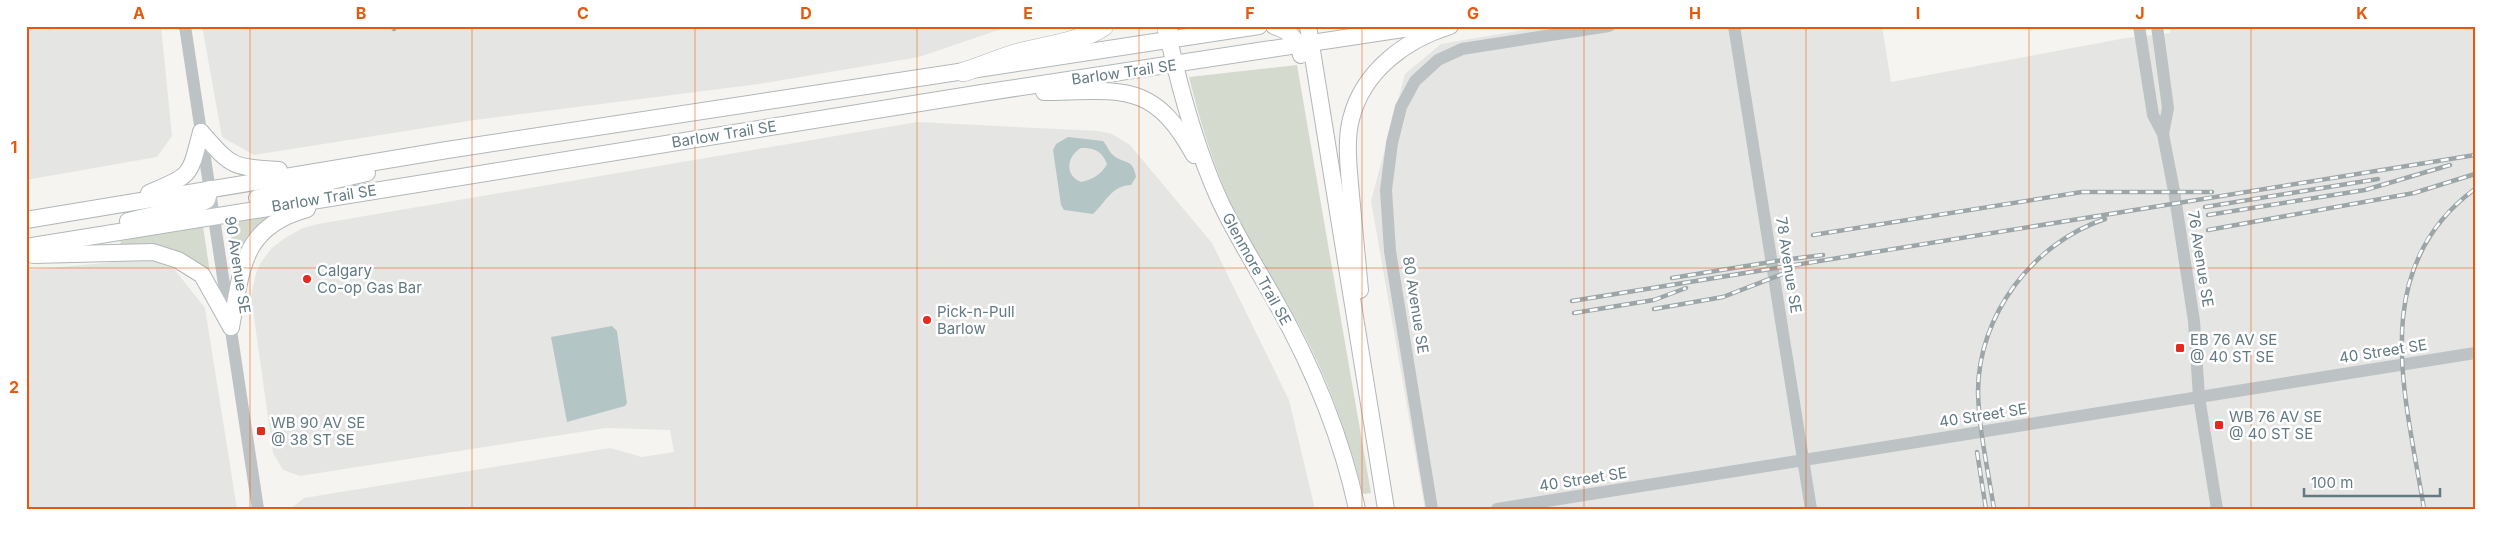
<svg xmlns="http://www.w3.org/2000/svg" width="2501" height="535" font-family="Inter,sans-serif">
<style>
.built{fill:#e5e6e4}
.green{fill:#d5dacf}
.water{fill:#b4c5c6;fill-rule:evenodd}
.lines{fill:none;stroke-linecap:round;stroke-linejoin:round}
.major-casing{stroke:#b1b7b9;stroke-width:18}
.highway-casing{stroke:#b1b6b8;stroke-width:20}
.minor{stroke:#bdc3c5;stroke-width:12}
.major{stroke:#fff;stroke-width:16}
.highway{stroke:#fff;stroke-width:19}
.rail-casing{stroke:#9ca6a9;stroke-width:4.5}
.rail{stroke:#fff;stroke-width:2.5;stroke-dasharray:8;stroke-linecap:butt}
.grid{fill:none;stroke:#e8590c;stroke-width:1;stroke-opacity:0.55}
.poi-dot{fill:#e7281e;stroke:#fff;stroke-width:2}
.labels{text-anchor:middle;dominant-baseline:central;stroke-width:5;stroke-linejoin:round;paint-order:stroke}
.street-label{font-size:15px;fill:#637a82;stroke:#fff}
.poi-label{font-size:15px;fill:#637a82;stroke:#fff;text-anchor:start}
.neatline{fill:none;stroke:#e8590c;stroke-width:2}
.grid-label{font-size:16px;text-anchor:middle;font-weight:bold;fill:#e8590c}
</style>
<rect width="100%" height="100%" fill="#f5f4f0"/>
<g class="built">
<polygon points="26,26 161,26 172,136 157,157 26,180"/>
<polygon points="202,26 1010,26 919,57 759,84 475,120 254,155 222,137"/>
<polygon points="1547,26 1882,26 1891,82 2126,38 2170,33 2171,26 2475,26 2475,509 1425,509 1371,201 1405,74 1441,44"/>
<polygon points="917,122 1099,131 1112,134 1130,145 1212,243 1289,400 1315,509 290,509 304,498 610,448 642,457 674,452 670,430 606,428 300,476 283,470 273,453 251,296 256,273 261,262 272,248 285,238 303,228 318,224"/>
<polygon points="150,259 174,269 205,308 237,509 26,509 26,270"/>
</g>
<g class="green">
<path d="M1297 65 1371 493 1363 494C1348 434 1327 376 1297 321 1276 283 1251 246 1232 206 1213 164 1200 122 1189 77Z"/>
<polygon points="274,213 240,262 235,261 229,222"/>
<polygon points="199,225 203,226 210,273 120,245 121,241"/>
</g>
<g class="water">
<path d="M1068 137 1103 141C1107 145 1109 152 1113 155 1124 165 1133 157 1136 177L1131 185C1111 186 1106 202 1093 214L1064 210 1061 205 1053 150 1056 144ZM1081 148C1095 148 1102 151 1107 164 1102 174 1092 180 1081 182 1064 175 1067 156 1081 148Z"/>
<polygon points="612,326 617,331 627,403 625,406 567,422 551,337"/>
</g>
<g class="lines">
<defs>
<g id="major">
<path d="M1274 26C1290 31 1298 39 1301 55"/>
<polyline points="1308,26 1386,509"/>
<path d="M1169 40C1181 93 1196 148 1219 199 1234 232 1254 263 1272 295 1310 361 1341 434 1357 509"/>
<path d="M1044 92C1121 91 1153 80 1194 155"/>
<path d="M201 132C232 167 231 167 279 170"/>
<path d="M149 193C193 174 189 177 201 132"/>
<polyline points="257,198 367,173"/>
<polyline points="26,220 447,150 1259,26"/>
<polyline points="128,221 199,204 207,200 210,189"/>
<polyline points="26,247 982,93 1423,26"/>
<polyline points="33,255 153,252 178,260 202,275 231,327"/>
<path d="M1360 290C1357 258 1354 227 1351 195 1349 171 1345 142 1351 119 1363 71 1405 40 1450 26"/>
<path d="M231 327C242 269 241 227 307 209"/>
</g>
<g id="highway">
<polyline points="1167,26 1169,40"/>
<path d="M963 72C983 66 1002 57 1022 52 1049 45 1081 42 1104 26"/>
</g>
</defs>
<use href="#major" class="major-casing"/>
<use href="#highway" class="highway-casing"/>
<g class="minor">
<polyline points="185,26 258,509"/>
<polyline points="1734,26 1811,509"/>
<polyline points="2139,26 2153,115 2163,134 2174,191 2194,321 2199,397 2217,509"/>
<polyline points="2157,26 2168,108 2163,134"/>
<polyline points="1432,509 1390,251 1386,190 1392,143 1401,107 1415,81 1438,60 1462,49 1609,26"/>
<polyline points="1497,509 2475,353"/>
</g>
<use href="#major" class="major"/>
<use href="#highway" class="highway"/>
<defs>
<g id="rail">
<polyline points="49,26 50,27"/>
<polyline points="393,26 394,29"/>
<polyline points="2205,207 2378,179"/>
<polyline points="2208,215 2365,190 2450,165"/>
<polyline points="2208,230 2414,193 2475,174"/>
<polyline points="1813,235 2082,192 2212,192"/>
<polyline points="1672,278 1783,260 1823,255"/>
<polyline points="1572,301 2475,155"/>
<polyline points="1654,309 1723,297 1793,270"/>
<polyline points="1574,313 1654,300 1686,288"/>
<polyline points="1977,452 1986,509"/>
<path d="M1994 509C1988 470 1979 431 1978 392 1978 315 2033 243 2105 219"/>
<path d="M2424 509C2406 397 2366 269 2475 189"/>
</g>
</defs>
<use href="#rail" class="rail-casing"/>
<use href="#rail" class="rail"/>
</g>
<path class="grid" d="M250 26V509M472 26V509M695 26V509M917 26V509M1139 26V509M1362 26V509M1584 26V509M1806 26V509M2029 26V509M2251 26V509M26 268H2475"/>
<g class="poi-dot">
<circle cx="307" cy="279" r="5"/>
<circle cx="927" cy="320" r="5"/>
<rect x="2175" y="343" width="10" height="10" rx="2.5"/>
<rect x="2214" y="420" width="10" height="10" rx="2.5"/>
<rect x="256" y="426" width="10" height="10" rx="2.5"/>
</g>
<g class="labels">
<g class="street-label">
<text transform="translate(1124 72) rotate(-8)">Barlow Trail SE</text>
<text transform="translate(724 134) rotate(-9)">Barlow Trail SE</text>
<text transform="translate(324 198) rotate(-9)">Barlow Trail SE</text>
<text transform="translate(2201 259) rotate(81)">76 Avenue SE</text>
<text transform="translate(238 265) rotate(81)">90 Avenue SE</text>
<text transform="translate(1789 265) rotate(81)">78 Avenue SE</text>
<text transform="translate(1257 269) rotate(61)">Glenmore Trail SE</text>
<text transform="translate(1416 305) rotate(81)">80 Avenue SE</text>
<text transform="translate(2383 351) rotate(-9)">40 Street SE</text>
<text transform="translate(1983 415) rotate(-9)">40 Street SE</text>
<text transform="translate(1583 479) rotate(-9)">40 Street SE</text>
</g>
<g class="poi-label">
<text x="317" y="270">Calgary<tspan x="317" dy="17">Co-op Gas Bar</tspan></text>
<text x="937" y="311">Pick-n-Pull<tspan x="937" dy="17">Barlow</tspan></text>
<text x="2190" y="339">EB 76 AV SE<tspan x="2190" dy="17">@ 40 ST SE</tspan></text>
<text x="2229" y="416">WB 76 AV SE<tspan x="2229" dy="17">@ 40 ST SE</tspan></text>
<text x="271" y="422">WB 90 AV SE<tspan x="271" dy="17">@ 38 ST SE</tspan></text>
</g>
</g>
<rect width="2501" height="535" fill="none" stroke="#ffffff" stroke-width="55"/>
<path d="M2304 488v8h136v-8" fill="none" stroke="#637a82" stroke-width="2.5"/>
<text x="2311" y="488" font-size="15" fill="#637a82" stroke="#ffffff" stroke-width="4" paint-order="stroke">100 m</text>
<rect x="28" y="28" width="2446" height="480" class="neatline"/>
<g class="grid-label">
<text x="139" y="19">A</text>
<text x="361" y="19">B</text>
<text x="583" y="19">C</text>
<text x="806" y="19">D</text>
<text x="1028" y="19">E</text>
<text x="1250" y="19">F</text>
<text x="1473" y="19">G</text>
<text x="1695" y="19">H</text>
<text x="1918" y="19">I</text>
<text x="2140" y="19">J</text>
<text x="2362" y="19">K</text>
<text x="14" y="153">1</text>
<text x="14" y="393">2</text>
</g>
</svg>
